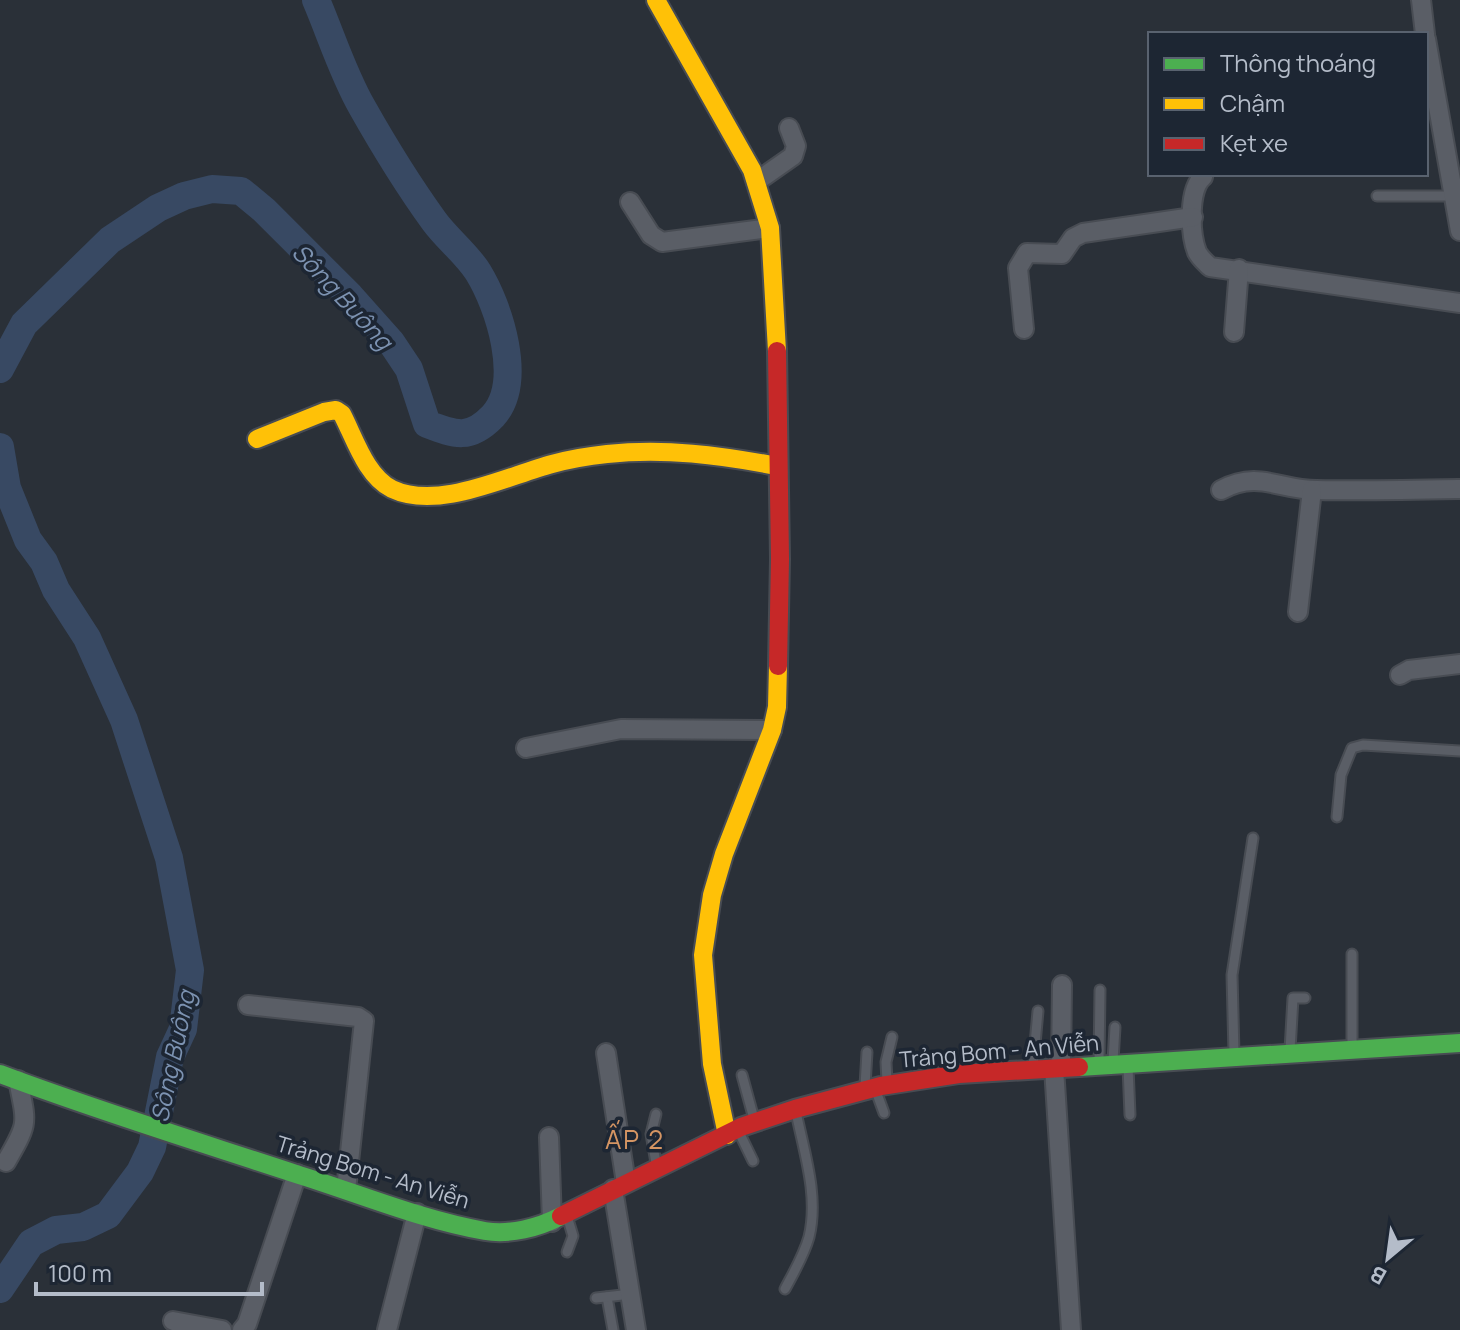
<svg xmlns="http://www.w3.org/2000/svg" width="1460" height="1330" font-family="Manrope,sans-serif">
<style>
.lines{fill:none;stroke-linecap:round;stroke-linejoin:round}
.river{stroke:#384963;stroke-width:28}
.lane-casing{stroke:#484c53;stroke-width:13}
.street-casing{stroke:#484c53;stroke-width:22}
.fast-casing{stroke:#484c53;stroke-width:22}
.slow-casing{stroke:#484c53;stroke-width:22}
.jam-casing{stroke:#484c53;stroke-width:22}
.lane{stroke:#5a5e66;stroke-width:9}
.street{stroke:#5a5e66;stroke-width:18}
.fast{stroke:#4caf50;stroke-width:18}
.slow{stroke:#ffc107;stroke-width:18}
.jam{stroke:#c62828;stroke-width:18}
.labels{text-anchor:middle;dominant-baseline:central;stroke-width:7;stroke-linejoin:round;paint-order:stroke}
.street-label{font-size:22px;fill:#b4bcc9;stroke:#1d2633}
.water-label{font-size:24px;font-style:italic;fill:#7c92b1;stroke:#1d2633}
.quarter-label{font-size:26px;letter-spacing:2px;fill:#d59563;stroke:#1d2633}
</style>
<rect width="100%" height="100%" fill="#2a3038"/>
<g class="lines">
<g class="river">
<path d="M0 369 24 324 110 240 158 208 184 196 212 189 241 191 264 210 350 296 391 342 409 369 427 424C456 435 470 440 493 416 524 382 499 306 478 272 466 253 447 239 434 221 408 185 384 146 362 107 343 74 331 35 316 0"/>
<polyline points="0,447 7,488 28,540 44,562 56,590 87,638 124,720 169,858 190,970 183,1029 170,1057 152,1147 140,1172 108,1215 83,1227 56,1230 31,1243 0,1289"/>
</g>
<defs>
<g id="lane">
<polyline points="1377,196 1452,196"/>
<polyline points="1337,817 1341,775 1352,748 1363,745 1460,751"/>
<polyline points="1352,954 1352,1046"/>
<polyline points="1290,1050 1293,998 1305,998"/>
<polyline points="1234,1054 1232,975 1253,838"/>
<polyline points="1113,1061 1115,1027"/>
<polyline points="1099,1063 1100,990"/>
<polyline points="1033,1066 1038,1011"/>
<polyline points="1128,1067 1130,1115"/>
<polyline points="742,1075 754,1119"/>
<polyline points="887,1082 886,1062 892,1037"/>
<polyline points="865,1086 867,1052"/>
<polyline points="876,1091 884,1113"/>
<polyline points="739,1132 753,1161"/>
<polyline points="656,1163 651,1134 656,1114"/>
<polyline points="567,1216 573,1236 567,1252"/>
<path d="M785 1289C794 1272 804 1255 809 1237 819 1196 804 1152 796 1112"/>
<polyline points="607,1297 613,1330"/>
<polyline points="596,1298 631,1294"/>
</g>
<g id="street">
<polyline points="1421,0 1425,34"/>
<polyline points="1426,39 1460,231"/>
<path d="M1203 177C1188 189 1190 234 1197 252 1200 258 1205 262 1210 267L1460 303"/>
<polyline points="756,182 793,156 796,146 789,128"/>
<polyline points="630,202 651,235 662,242 770,228"/>
<polyline points="1024,329 1018,268 1027,253 1062,254 1073,238 1083,233 1193,217"/>
<polyline points="1234,332 1239,269"/>
<path d="M1221 490C1259 470 1279 490 1317 490 1365 491 1412 490 1460 489"/>
<polyline points="1298,612 1312,490"/>
<polyline points="1400,675 1409,670 1460,664"/>
<polyline points="526,748 621,729 772,730"/>
<polyline points="248,1005 358,1017 364,1021 346,1190"/>
<polyline points="606,1053 626,1183"/>
<polyline points="1054,1068 1071,1330"/>
<polyline points="1061,1068 1062,985"/>
<polyline points="549,1137 552,1222"/>
<path d="M6 1162C29 1122 27 1125 18 1080"/>
<polyline points="613,1189 636,1330"/>
<polyline points="173,1321 222,1330"/>
<polyline points="242,1330 247,1324 297,1174"/>
<polyline points="387,1330 417,1213"/>
</g>
<g id="fast">
<polyline points="1079,1067 1460,1043"/>
<path d="M0 1074C98 1111 199 1142 299 1175 360 1194 422 1220 485 1231 510 1235 538 1228 561 1216"/>
</g>
<g id="slow">
<polyline points="656,0 752,170 770,228 777,351"/>
<path d="M257 439 324 412 336 410 342 414C355 439 366 476 392 489 438 511 507 476 552 464 570 459 588 456 607 454 665 448 719 455 777 466"/>
<polyline points="727,1135 712,1064 703,955 712,895 724,854 772,730 777,707 778,666"/>
</g>
<g id="jam">
<polyline points="777,351 780,559 778,666"/>
<polyline points="561,1216 741,1127 795,1109 881,1086 959,1074 1079,1067"/>
</g>
</defs>
<use href="#lane" class="lane-casing"/>
<use href="#street" class="street-casing"/>
<use href="#fast" class="fast-casing"/>
<use href="#slow" class="slow-casing"/>
<use href="#jam" class="jam-casing"/>
<use href="#lane" class="lane"/>
<use href="#street" class="street"/>
<use href="#fast" class="fast"/>
<use href="#slow" class="slow"/>
<use href="#jam" class="jam"/>
</g>
<g class="labels">
<g class="street-label">
<text transform="translate(999 1051) rotate(-5)">Trảng Bom - An Viễn</text>
<text transform="translate(373 1172) rotate(17)">Trảng Bom - An Viễn</text>
</g>
<g class="water-label">
<text transform="translate(343 296) rotate(47)">Sông Buông</text>
<text transform="translate(172 1056) rotate(-78)">Sông Buông</text>
</g>
<g class="quarter-label">
<text x="635" y="1139">ẤP 2</text>
</g>
</g>
<rect x="1148" y="32" width="280" height="144" fill="#1d2633" stroke="#59626f" stroke-width="2"/>
<rect x="1164" y="58" width="40" height="12" fill="#4caf50" stroke="#59626f" stroke-width="2"/>
<text x="1220" y="72" font-size="24" fill="#b4bcc9">Thông thoáng</text>
<rect x="1164" y="98" width="40" height="12" fill="#ffc107" stroke="#59626f" stroke-width="2"/>
<text x="1220" y="112" font-size="24" fill="#b4bcc9">Chậm</text>
<rect x="1164" y="138" width="40" height="12" fill="#c62828" stroke="#59626f" stroke-width="2"/>
<text x="1220" y="152" font-size="24" fill="#b4bcc9">Kẹt xe</text>
<g transform="translate(1388 1258) rotate(209)" stroke="#1d2633" stroke-width="6" paint-order="stroke">
<path d="M0-6L14 30L0 20L-14 30Z" fill="#b4bcc9"/>
<text y="-12" font-size="22" font-weight="bold" text-anchor="middle" fill="#b4bcc9">B</text>
</g>
<path d="M36 1282v12h226v-12" fill="none" stroke="#b4bcc9" stroke-width="4"/>
<text x="48" y="1282" font-size="24" fill="#b4bcc9" stroke="#1d2633" stroke-width="6" paint-order="stroke">100 m</text>
</svg>
